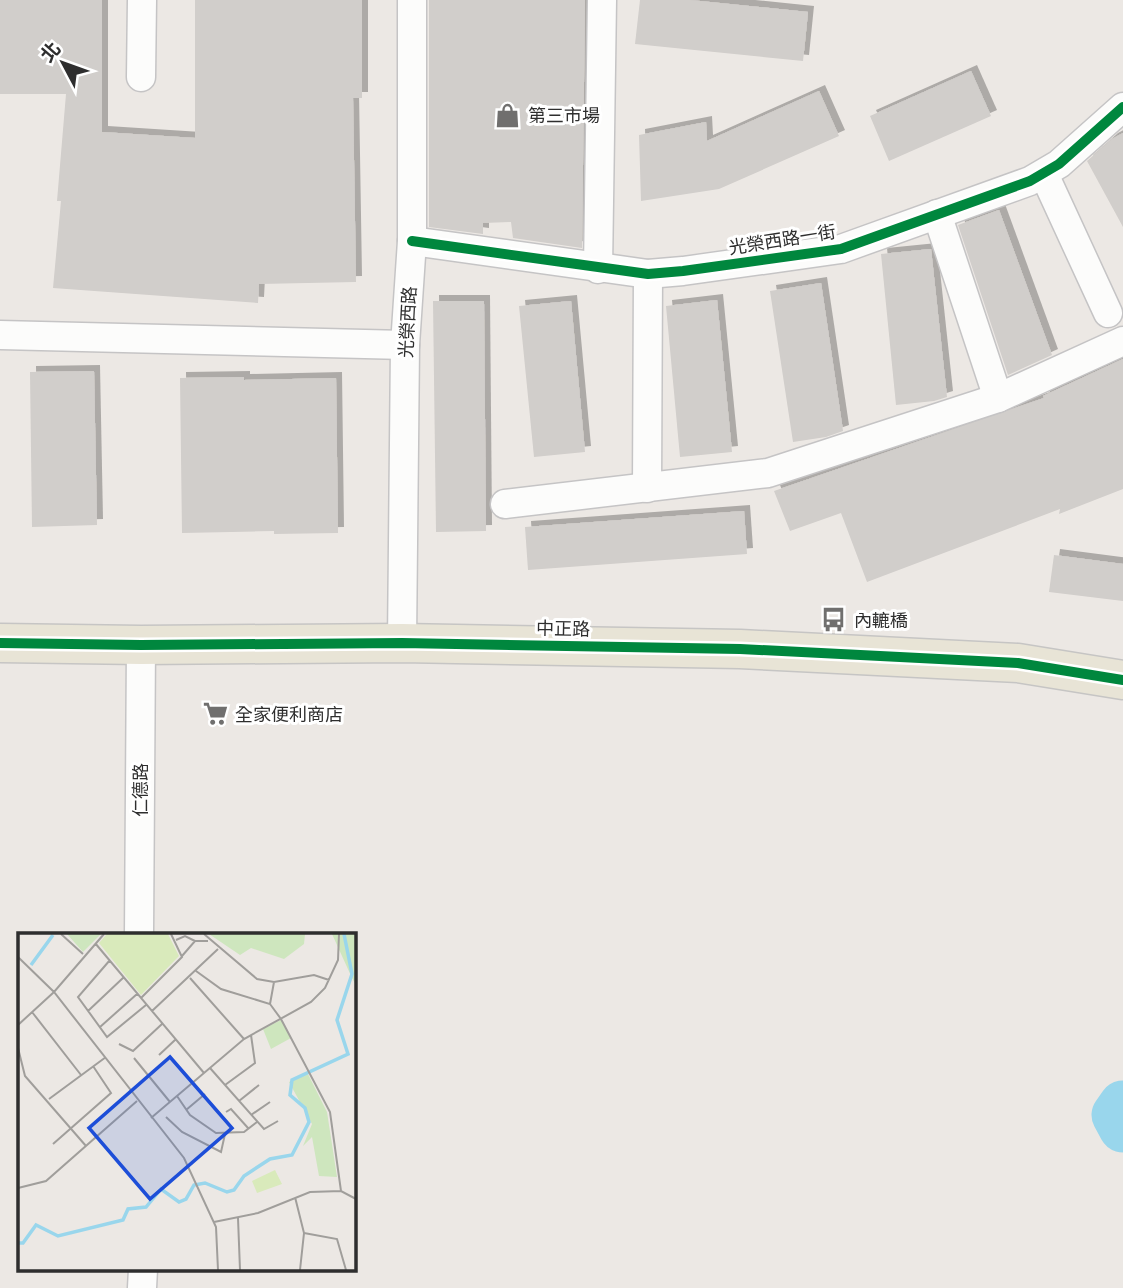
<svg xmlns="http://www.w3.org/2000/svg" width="1123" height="1288" font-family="Barlow,'Noto Sans TC',sans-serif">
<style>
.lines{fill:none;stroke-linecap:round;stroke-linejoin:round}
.river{stroke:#99d6ec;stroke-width:49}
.building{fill:#d1cecb;filter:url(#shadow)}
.street-casing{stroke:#c5c4c5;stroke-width:31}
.primary-casing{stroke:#c6c5c4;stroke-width:41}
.street{stroke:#fcfcfb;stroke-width:28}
.primary{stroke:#e8e4d6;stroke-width:38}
.cycleway-casing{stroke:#fff;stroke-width:15}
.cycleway{stroke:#00873e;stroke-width:10}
.labels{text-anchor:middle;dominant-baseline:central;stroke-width:6;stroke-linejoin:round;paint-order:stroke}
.poi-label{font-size:18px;fill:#2e2e2e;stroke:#fff;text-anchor:start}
.street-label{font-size:18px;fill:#2e2e2e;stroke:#fff}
.inset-river{fill:none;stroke:#99d6ec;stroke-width:3.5}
.inset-road{fill:none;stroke:#a09e9b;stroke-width:2}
.view{fill:#1d4ed8;fill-opacity:0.15;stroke:#1d4ed8;stroke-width:3.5}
.inset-edge{fill:none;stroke:#2e2e2e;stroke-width:3.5}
</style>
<defs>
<filter id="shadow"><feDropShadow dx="6" dy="-6" stdDeviation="0" flood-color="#0004"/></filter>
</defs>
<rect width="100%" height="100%" fill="#ece8e4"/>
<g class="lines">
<polyline class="river" points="1123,1105 1116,1115 1123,1128"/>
</g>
<g class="building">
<polygon points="0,0 102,0 102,132 195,138 195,0 362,0 362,98 353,98 356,282 259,284 258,303 53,288 61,201 57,201 66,94 0,94"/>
<polygon points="429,0 585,0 582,248 513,238 511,222 483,223 483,234 429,227"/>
<polygon points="640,0 690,0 808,12 803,61 635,44"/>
<polygon points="971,71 991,116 889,161 870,116"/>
<polygon points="819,91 839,136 719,189 641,201 639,135 706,122 707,141"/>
<polygon points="1123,133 1123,227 1087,161 1112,139"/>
<polygon points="999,210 1052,355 1008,375 958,225"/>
<polygon points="931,249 947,397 934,401 896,405 881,254"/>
<polygon points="821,283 843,431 826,437 793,442 770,291"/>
<polygon points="717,300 732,452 680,457 666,306"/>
<polygon points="433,301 484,301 486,531 436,532"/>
<polygon points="571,301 585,452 534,457 519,306"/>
<polygon points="1123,359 1123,489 1059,514 1060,509 867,582 841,513 790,531 774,491 1044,398 1043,396"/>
<polygon points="94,371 97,525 32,527 30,372"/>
<polygon points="244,377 244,380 336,378 338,533 274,534 274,531 182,533 180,378"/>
<polygon points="744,511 747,554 528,570 525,527"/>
<polygon points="1054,555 1123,564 1123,601 1049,592"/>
</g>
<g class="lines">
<defs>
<g id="street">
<polyline points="141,77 142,0"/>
<polyline points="1044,174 1108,313"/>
<polyline points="937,214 998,398"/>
<polyline points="412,241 648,274 683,271 841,249 1030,181 1059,164 1123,107"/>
<polyline points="598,269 602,0"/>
<polyline points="0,335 405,345"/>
<polyline points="647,488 648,274"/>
<polyline points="505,504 768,473 998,398 1123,341"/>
<polyline points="402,643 405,345 412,241 412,0"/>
<polyline points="139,934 141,645"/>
<polyline points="142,1288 143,1269"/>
</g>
<polyline id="primary" points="0,643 141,645 402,643 740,649 1018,663 1123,680"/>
</defs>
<use href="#street" class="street-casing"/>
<use href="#primary" class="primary-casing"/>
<use href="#street" class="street"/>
<use href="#primary" class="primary"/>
<defs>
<g id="cycleway">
<polyline points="412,241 648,274 683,271 841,249 1030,181 1059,164 1123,107"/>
<polyline points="0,643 141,645 402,643 740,649 1018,663 1123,680"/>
</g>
</defs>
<use href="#cycleway" class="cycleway-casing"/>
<use href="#cycleway" class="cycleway"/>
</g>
<defs>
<symbol id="shop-bare" viewBox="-9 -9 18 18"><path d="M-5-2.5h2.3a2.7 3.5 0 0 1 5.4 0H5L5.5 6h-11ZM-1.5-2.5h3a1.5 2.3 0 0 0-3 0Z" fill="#706f6e" stroke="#fff" stroke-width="2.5" paint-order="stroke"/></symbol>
<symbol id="bus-bare" viewBox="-9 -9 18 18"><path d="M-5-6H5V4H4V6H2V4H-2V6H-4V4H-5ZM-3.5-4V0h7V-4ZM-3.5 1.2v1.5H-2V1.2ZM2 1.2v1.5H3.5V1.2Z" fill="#706f6e" stroke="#fff" stroke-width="2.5" paint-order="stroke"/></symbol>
<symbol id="supermarket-bare" viewBox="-9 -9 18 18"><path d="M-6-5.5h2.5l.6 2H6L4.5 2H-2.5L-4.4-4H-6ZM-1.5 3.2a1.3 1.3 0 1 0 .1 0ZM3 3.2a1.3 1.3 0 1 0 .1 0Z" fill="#706f6e" stroke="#fff" stroke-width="2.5" paint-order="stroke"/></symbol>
</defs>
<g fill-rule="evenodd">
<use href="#shop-bare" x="490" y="98" width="35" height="35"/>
<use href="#bus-bare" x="816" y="602" width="35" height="35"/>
<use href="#supermarket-bare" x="198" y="696" width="35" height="35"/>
</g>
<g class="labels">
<g class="poi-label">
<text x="528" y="115">第三市場</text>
<text x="854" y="620">內轆橋</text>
<text x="235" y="714">全家便利商店</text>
</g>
<g class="street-label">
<text transform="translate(782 239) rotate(-9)">光榮西路一街</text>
<text transform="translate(407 322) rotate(-87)">光榮西路</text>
<text transform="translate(563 628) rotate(1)">中正路</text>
<text transform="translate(140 790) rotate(-90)">仁德路</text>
</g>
</g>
<g transform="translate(18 933)">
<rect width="338" height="338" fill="#ece8e4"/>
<path d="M49 1H83L65 19ZM191 1H287L286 11 266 26 233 15 222 22ZM314 1H338V52L334 45ZM263 87 273 105 253 116 245 96ZM290 141 309 179 319 244 301 243 294 204 285 213 294 191 271 149Z" fill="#cee6be"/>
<path d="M89 1H150L161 23 123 62 81 10ZM257 237 264 251 239 260 234 248Z" fill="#d9eabb"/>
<path class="inset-river" d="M13 32 35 2M0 310H5L18 292 40 303 105 287 110 276 128 274 143 256 161 269 168 266 176 252 187 250 209 259 216 257 226 243 252 226 274 222 291 189 287 175 272 162 274 147 330 121 319 87 334 41 326 1"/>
<path class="inset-road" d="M43 1 65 21M186 1 239 46 256 49 296 42 311 47M158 7 167 3 177 8M77 10 186 140M164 23 177 8H190M0 24 36 59 166 225 198 294 200 337M92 27 60 64 89 104 128 72M178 38 203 56 252 71 263 86 312 179 323 258M172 45 226 106M123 65 164 24 153 1M252 71 256 49M70 78 106 44M134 78 200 16M14 79 63 142M0 92 36 59 86 1M82 94 119 61M101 111 115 118 144 91M0 115 7 143 68 213M141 122 157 107M116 125 152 169M192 135 246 196 260 188M207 152 237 130 233 102M159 163 172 182 198 200 226 199 239 189M31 166 88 124M221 168 241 152M168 177 187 161M208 179 213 176 230 195M233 182 252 169M148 184 164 199 203 219 207 201M133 185 226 106 293 69 307 55 320 27 321 1M35 211 93 160 75 133M0 255 28 248 119 168M277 264 286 300 282 337M220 285 222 337M196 289 240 280 292 259 323 258 338 266M286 300 319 306 328 337"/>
<path class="view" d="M152 124 214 195 132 266 71 195Z"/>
<rect width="338" height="338" class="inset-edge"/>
</g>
<g transform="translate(63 63) rotate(311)" stroke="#ffffff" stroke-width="5" paint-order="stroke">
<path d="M0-5L12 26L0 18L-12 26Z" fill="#2e2e2e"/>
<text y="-10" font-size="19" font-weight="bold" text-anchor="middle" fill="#2e2e2e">北</text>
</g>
</svg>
